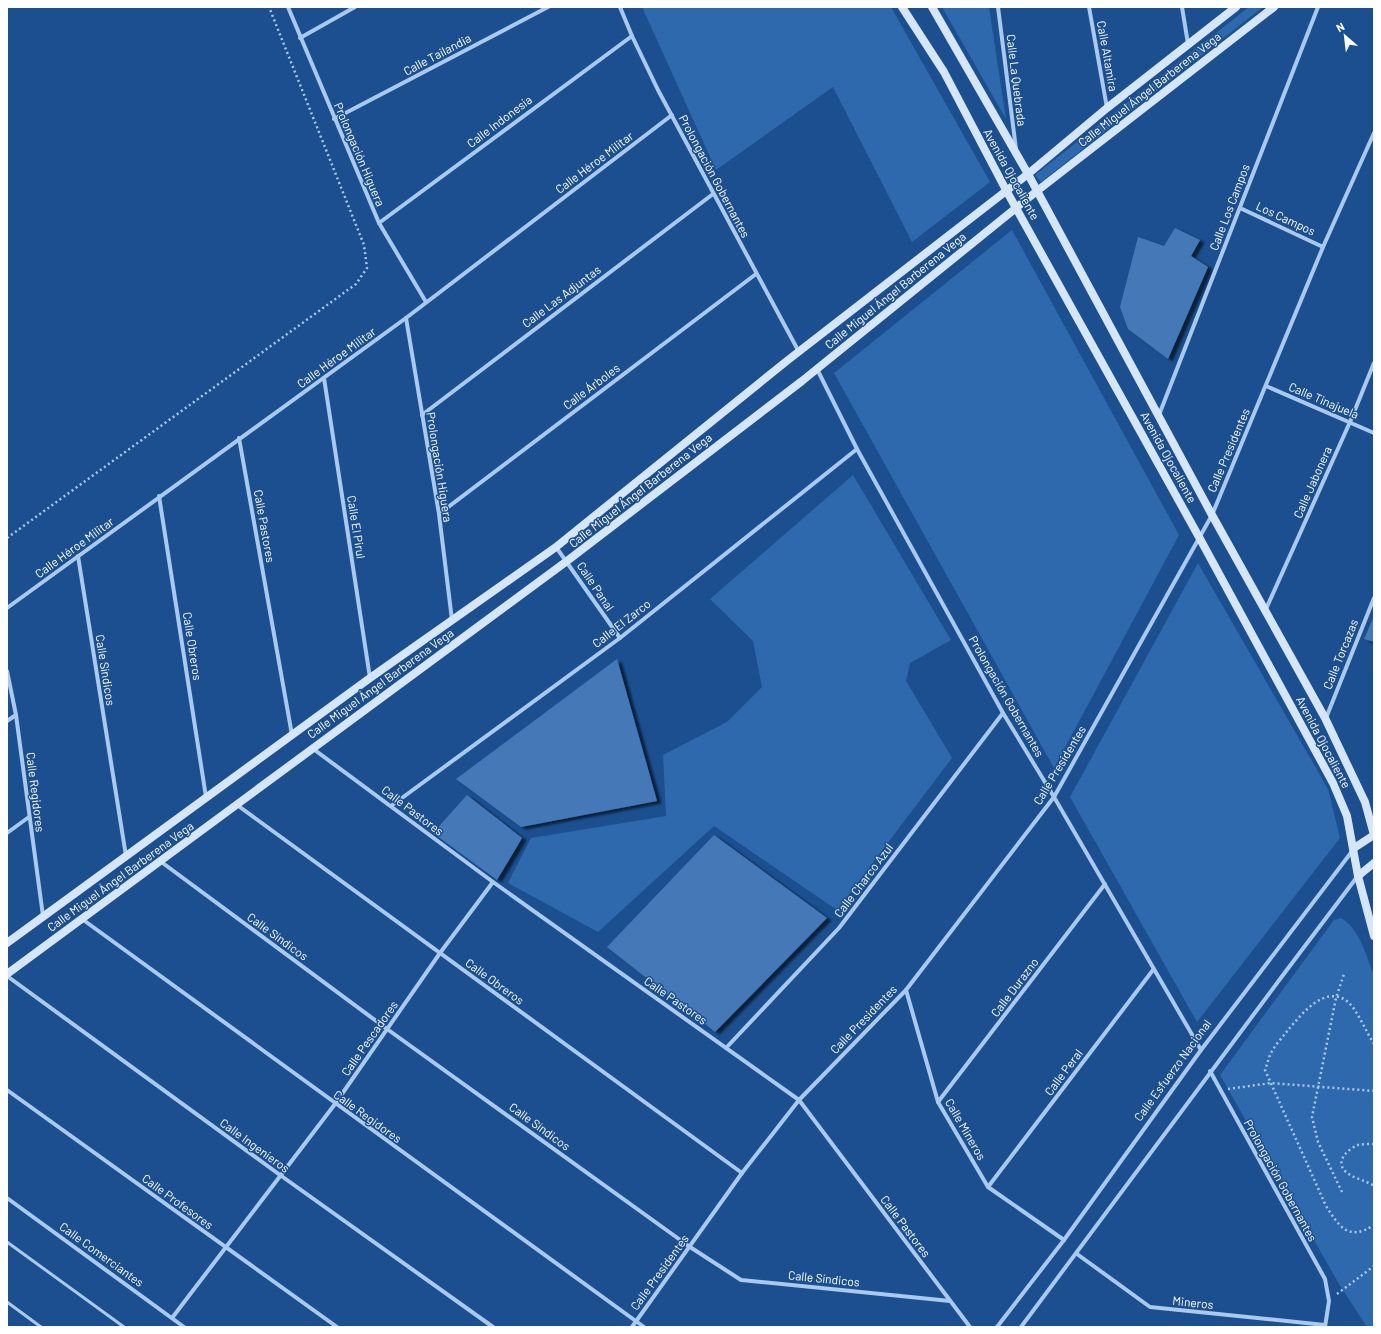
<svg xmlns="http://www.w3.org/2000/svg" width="1381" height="1334" font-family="Barlow,sans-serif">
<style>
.green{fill:#2e69ad}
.building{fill:#4478b7;filter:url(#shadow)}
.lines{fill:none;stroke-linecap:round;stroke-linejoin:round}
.path{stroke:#a9c9ee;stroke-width:2.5;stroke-dasharray:2 3;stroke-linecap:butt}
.lane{stroke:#a9c9ee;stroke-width:3}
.street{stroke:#a9c9ee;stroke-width:4}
.secondary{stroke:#d6e6fa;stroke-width:8}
.labels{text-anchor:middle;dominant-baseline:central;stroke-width:3;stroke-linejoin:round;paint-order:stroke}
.street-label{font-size:12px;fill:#fff;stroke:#1b4f8f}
</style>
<defs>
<filter id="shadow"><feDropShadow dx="4.5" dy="2.5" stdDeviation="1" flood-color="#0009"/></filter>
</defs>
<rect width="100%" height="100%" fill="#1b4f8f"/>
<g class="green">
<polygon points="642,7 891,7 990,182 912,242 833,87 716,170"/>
<polygon points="942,7 989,7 1006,119"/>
<polygon points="1249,7 1263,7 1041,182 1035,175"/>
<polygon points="1012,230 1179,535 1054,768 834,373"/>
<polygon points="853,475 951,640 910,663 906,681 952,758 837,910 714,826 598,932 508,883 531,838 666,816 663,755 727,722 762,687 753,641 710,599"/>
<polygon points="1198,563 1328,789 1340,838 1197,1022 1070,797"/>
<path d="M1341 918C1360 929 1366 956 1374 975V1327H1367L1339 1284 1220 1075 1334 920Z"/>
</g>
<g class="building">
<polygon points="1175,228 1200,240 1191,256 1208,267 1168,359 1128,329 1120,307 1138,237 1164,246"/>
<polygon points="1374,616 1374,642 1364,639"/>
<polygon points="617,659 657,801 521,827 456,779"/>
<polygon points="467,795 522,838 497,880 433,833"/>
<polygon points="714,835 827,918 715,1032 607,947"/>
</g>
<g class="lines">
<g class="path">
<polyline points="7,538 356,284 367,268 364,245 269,7"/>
<path d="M1374 1044C1366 1032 1358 1011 1348 1002 1325 983 1301 1015 1288 1030 1282 1038 1274 1046 1270 1055 1268 1060 1267 1065 1265 1070L1326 1206C1339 1226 1348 1242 1374 1225"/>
<polyline points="1228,1089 1271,1083 1374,1091"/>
<path d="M1374 1144C1369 1144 1363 1144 1358 1145 1348 1149 1335 1161 1345 1171 1353 1179 1366 1180 1374 1186"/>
<polyline points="1342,1192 1318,1142 1312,1117 1336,998 1344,974"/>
<polyline points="1337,1294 1374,1266"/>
</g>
<g class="lane">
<polyline points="7,1242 124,1327"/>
<polyline points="7,1302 41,1327"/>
</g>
<g class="street">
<polyline points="288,7 379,223 426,302"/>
<polyline points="620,7 632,36 658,90 799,352"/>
<polyline points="998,7 1016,149"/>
<polyline points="1089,7 1107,108"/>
<polyline points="1182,7 1188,44"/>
<polyline points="300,38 355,7"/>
<polyline points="334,119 548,7"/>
<polyline points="1240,208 1323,247"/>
<polyline points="379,223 632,36"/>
<polyline points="406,318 439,514 452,620"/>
<polyline points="817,369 857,449 1003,713 1054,797 1201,1050"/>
<polyline points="324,378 370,678"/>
<polyline points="1266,386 1374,433"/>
<polyline points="422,415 713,194"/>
<polyline points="1159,415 1318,7"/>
<polyline points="239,438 292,735"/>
<polyline points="159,496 206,797"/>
<polyline points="439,514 756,274"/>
<polyline points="556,547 620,638"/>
<polyline points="78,556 126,856"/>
<polyline points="7,608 406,318 672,115"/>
<polyline points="1266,609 1350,422 1374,363"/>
<polyline points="7,671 16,715 43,916"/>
<polyline points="1326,718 1374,598"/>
<polyline points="7,721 16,715"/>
<polyline points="312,748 493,882 799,1100 970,1327"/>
<polyline points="237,805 742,1173"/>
<polyline points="391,806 620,638 857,449"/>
<polyline points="7,833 29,817"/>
<polyline points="160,861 387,1029 690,1247 741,1280 950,1301"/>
<polyline points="82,919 644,1327"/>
<polyline points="7,976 280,1175 493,1327"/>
<polyline points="906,990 938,1102 988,1187 1064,1240"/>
<polyline points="726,1048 839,928 1003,713"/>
<polyline points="1210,1071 1325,1279 1329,1301 1325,1327"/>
<polyline points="7,1090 337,1327"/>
<polyline points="938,1102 1105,884"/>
<polyline points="988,1187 1153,970"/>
<polyline points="7,1198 184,1327"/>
<polyline points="1077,1254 1150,1307 1325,1325"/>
<polyline points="172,1318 335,1104 440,953 493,882"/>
<polyline points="632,1327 742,1173 799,1100 906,990 1054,797 1212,515 1323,247 1374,133"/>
<polyline points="997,1327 1064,1240 1201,1050 1353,850"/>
<path d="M1021 1327C1133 1176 1244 1026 1357 877"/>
</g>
<g class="secondary">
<polyline points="902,7 944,72 1006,190 1199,537 1333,783 1347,816 1358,876 1374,936"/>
<polyline points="932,7 1028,174 1212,515 1325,718 1365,802 1374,835"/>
<polyline points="1354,848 1374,835"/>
<polyline points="1358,876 1374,863"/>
<polyline points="7,943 370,678 556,547 788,360 1028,174 1107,108 1236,7"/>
<polyline points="7,974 567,561 802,381 1037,191 1274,7"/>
</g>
</g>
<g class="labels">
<g class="street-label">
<text transform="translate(437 54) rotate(-28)">Calle Tailandia</text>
<text transform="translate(1108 56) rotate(80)">Calle Altamira</text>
<text transform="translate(1017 80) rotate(83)">Calle La Quebrada</text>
<text transform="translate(1149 89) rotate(-38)">Calle Miguel Ángel Barberena Vega</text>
<text transform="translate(499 121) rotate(-37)">Calle Indonesia</text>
<text transform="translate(360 154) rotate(67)">Prolongación Higuera</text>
<text transform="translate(594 162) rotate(-37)">Calle Héroe Militar</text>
<text transform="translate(1012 174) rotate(61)">Avenida Ojocaliente</text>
<text transform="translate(715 176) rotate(62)">Prolongación Gobernantes</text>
<text transform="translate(1229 207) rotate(-69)">Calle Los Campos</text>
<text transform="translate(1286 218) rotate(25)">Los Campos</text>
<text transform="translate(895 290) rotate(-39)">Calle Miguel Ángel Barberena Vega</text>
<text transform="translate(561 296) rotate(-37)">Calle Las Adjuntas</text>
<text transform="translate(336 357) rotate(-36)">Calle Héroe Militar</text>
<text transform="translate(591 386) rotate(-37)">Calle Árboles</text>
<text transform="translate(1324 400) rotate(23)">Calle Tinajuela</text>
<text transform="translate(1228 450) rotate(-67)">Calle Presidentes</text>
<text transform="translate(1169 457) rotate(61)">Avenida Ojocaliente</text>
<text transform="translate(440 467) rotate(81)">Prolongación Higuera</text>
<text transform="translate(1312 482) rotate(-66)">Calle Jabonera</text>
<text transform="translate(640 490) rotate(-38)">Calle Miguel Ángel Barberena Vega</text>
<text transform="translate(265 526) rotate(80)">Calle Pastores</text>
<text transform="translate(357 527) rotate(81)">Calle El Pirul</text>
<text transform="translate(74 547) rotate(-36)">Calle Héroe Militar</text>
<text transform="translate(596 586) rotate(56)">Calle Panal</text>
<text transform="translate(621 623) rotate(-38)">Calle El Zarco</text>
<text transform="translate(193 646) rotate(81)">Calle Obreros</text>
<text transform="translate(1340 654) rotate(-68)">Calle Torcazas</text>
<text transform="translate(106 670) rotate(81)">Calle Síndicos</text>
<text transform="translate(380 683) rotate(-36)">Calle Miguel Ángel Barberena Vega</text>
<text transform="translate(1007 696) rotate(60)">Prolongación Gobernantes</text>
<text transform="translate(1324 742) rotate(62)">Avenida Ojocaliente</text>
<text transform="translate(1059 765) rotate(-59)">Calle Presidentes</text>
<text transform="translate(36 792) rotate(83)">Calle Regidores</text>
<text transform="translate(413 810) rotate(37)">Calle Pastores</text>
<text transform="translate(120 876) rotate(-36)">Calle Miguel Ángel Barberena Vega</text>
<text transform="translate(863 880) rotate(-53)">Calle Charco Azul</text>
<text transform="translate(278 936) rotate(36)">Calle Síndicos</text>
<text transform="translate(495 981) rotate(36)">Calle Obreros</text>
<text transform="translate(1014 987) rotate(-53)">Calle Durazno</text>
<text transform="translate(676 1000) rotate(35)">Calle Pastores</text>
<text transform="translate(863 1019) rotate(-46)">Calle Presidentes</text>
<text transform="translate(369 1038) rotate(-55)">Calle Pescadores</text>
<text transform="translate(1172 1070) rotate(-54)">Calle Esfuerzo Nacional</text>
<text transform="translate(1063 1072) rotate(-53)">Calle Peral</text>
<text transform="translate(368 1116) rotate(36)">Calle Regidores</text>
<text transform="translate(540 1126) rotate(36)">Calle Síndicos</text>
<text transform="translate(966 1129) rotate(60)">Calle Mineros</text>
<text transform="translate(255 1145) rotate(36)">Calle Ingenieros</text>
<text transform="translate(1281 1180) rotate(61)">Prolongación Gobernantes</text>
<text transform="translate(178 1201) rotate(36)">Calle Profesores</text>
<text transform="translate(906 1226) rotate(53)">Calle Pastores</text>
<text transform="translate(102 1254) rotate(36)">Calle Comerciantes</text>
<text transform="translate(659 1272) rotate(-54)">Calle Presidentes</text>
<text transform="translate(824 1278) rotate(6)">Calle Síndicos</text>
<text transform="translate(1193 1302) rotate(6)">Mineros</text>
</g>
</g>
<rect width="1381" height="1334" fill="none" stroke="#ffffff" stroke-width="16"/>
<g transform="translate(1345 36) rotate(332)" stroke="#1b4f8f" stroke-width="3" paint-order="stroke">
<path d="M0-3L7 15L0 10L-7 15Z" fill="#ffffff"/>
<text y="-6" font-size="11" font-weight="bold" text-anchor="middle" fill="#ffffff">N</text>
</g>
</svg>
